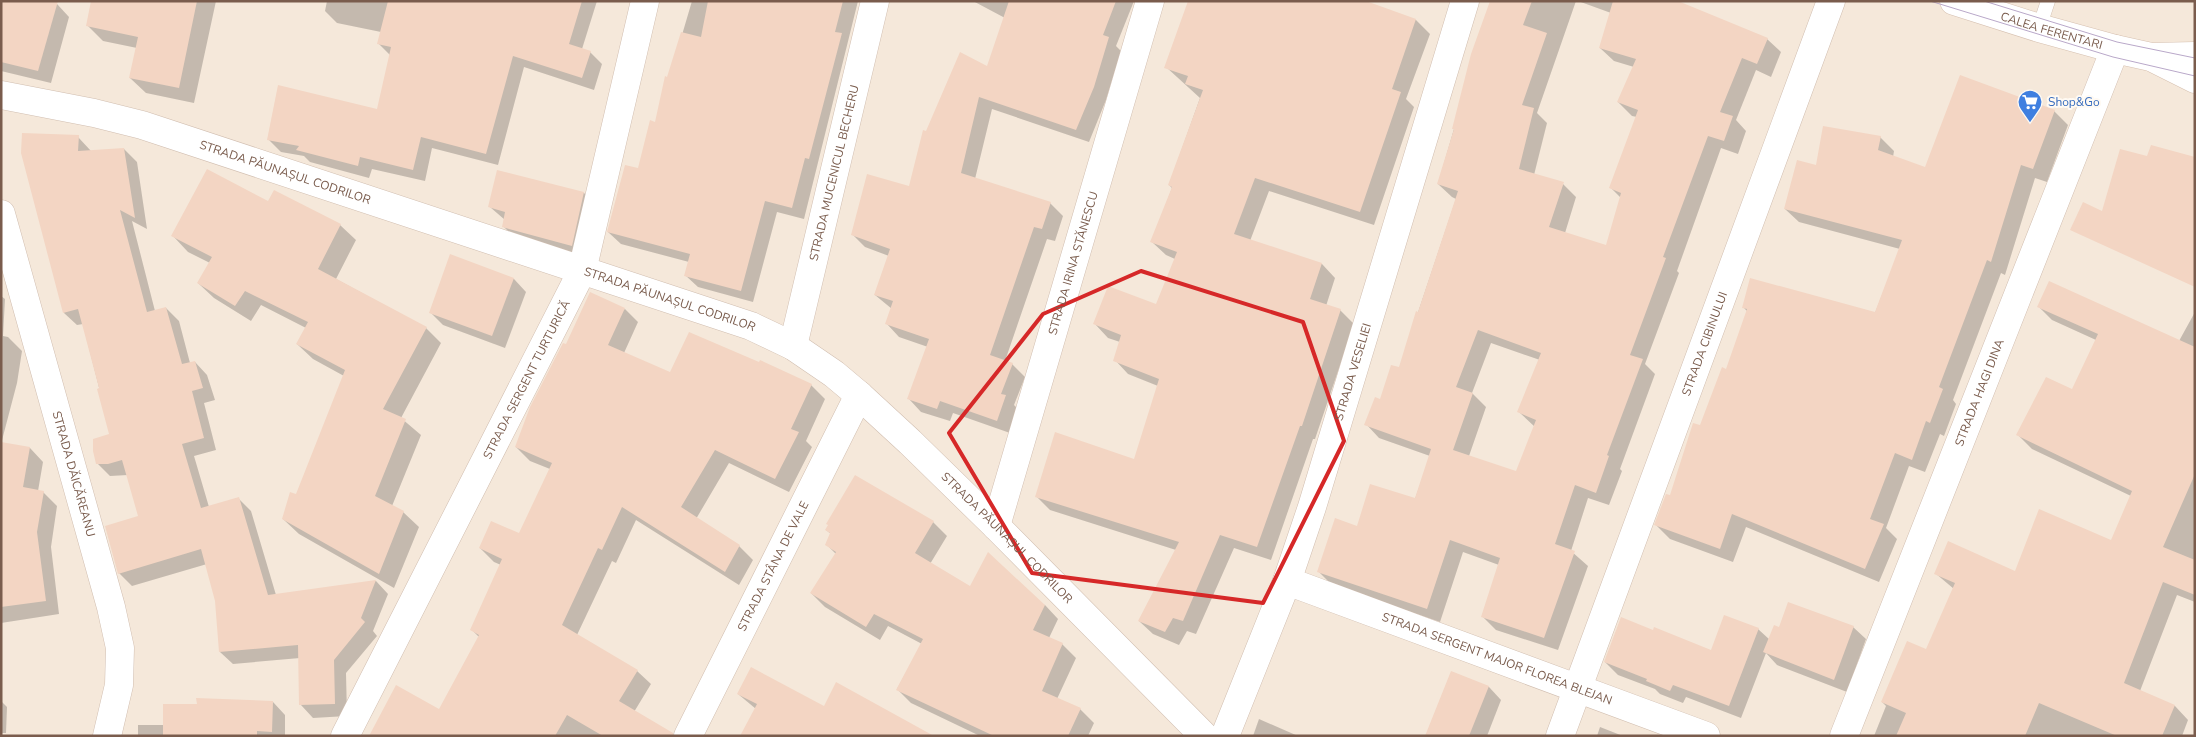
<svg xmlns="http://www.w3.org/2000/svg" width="2196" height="737" font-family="'Nunito Sans',sans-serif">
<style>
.residential{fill:#f5e8da}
.shadow{fill:#0003;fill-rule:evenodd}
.building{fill:#f3d5c3;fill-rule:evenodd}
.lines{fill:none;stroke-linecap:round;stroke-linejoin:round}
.service-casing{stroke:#d1beb0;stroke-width:15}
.minor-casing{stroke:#d1beb0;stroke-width:29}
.tertiary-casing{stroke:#d1beb0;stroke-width:29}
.secondary-casing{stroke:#d6c0b0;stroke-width:29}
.service{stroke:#fff;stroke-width:14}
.minor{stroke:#fff;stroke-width:28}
.tertiary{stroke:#fff;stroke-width:28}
.secondary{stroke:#fff;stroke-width:28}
.tram{stroke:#b9a8c9;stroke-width:1}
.marked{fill:none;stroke:#d62828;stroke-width:4;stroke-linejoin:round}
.labels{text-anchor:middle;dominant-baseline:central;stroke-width:4;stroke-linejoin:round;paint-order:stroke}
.street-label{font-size:12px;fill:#7a5c4d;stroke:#fffaf3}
.shop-label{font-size:12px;fill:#366cbe;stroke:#fffaf3;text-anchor:start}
</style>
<rect width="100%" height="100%" fill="#fdf6ec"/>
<rect class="residential" x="1" y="1" width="2194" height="735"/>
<g class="shadow">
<polygon points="1,1 57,4 69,17 51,83 1,71"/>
<polygon points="93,1 216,1 194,103 146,93 130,78 137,48 103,41 87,25"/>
<polygon points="327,1 597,1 582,49 590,52 602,64 594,90 524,67 498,165 432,148 425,181 372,169 369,178 310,162 304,156 281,152 269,140 378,111 391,56 378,43 381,32 337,23 325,11"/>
<polygon points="692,1 858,1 804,219 777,212 753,302 698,287 685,275 689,262 621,244 608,232 639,170 656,123"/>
<polygon points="973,1 1134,1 1116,46 1121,51 1106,100 1089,142 992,109 975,179 1050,203 1063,216 1055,241 1047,239 1005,361 1012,364 1025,377 1014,405 1018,409 1010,433 953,413 950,421 921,412 909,399 928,347 899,337 887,324 892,309 875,295 889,256 865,247 852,234 910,187 927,133 988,68 1005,18"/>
<polygon points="1362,1 1416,20 1430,34 1406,99 1414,107 1374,225 1269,191 1250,241 1322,264 1335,278 1326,306 1340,310 1354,324 1315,439 1313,439 1271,560 1234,548 1196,634 1187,631 1179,645 1153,634 1139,621 1176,550 1050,510 1036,496 1135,460 1158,386 1128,374 1115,360 1120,342 1108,338 1095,324 1156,306 1175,259 1166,255 1152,242 1172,188 1169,185 1200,98 1166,67"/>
<path d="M1491 1H1576L1537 113 1547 123 1534 175 1563 184 1576 197 1565 233 1607 247 1621 198 1611 188 1637 117 1632 116 1618 102 1634 67 1614 61 1600 48 1611 13 1578 1H1674L1767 39 1781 52 1771 77 1756 70 1736 120 1746 131 1738 154 1721 148 1677 271 1679 273 1645 364 1655 374 1620 469 1622 471 1609 505 1588 498 1571 551 1588 566 1558 650 1496 630 1482 616 1499 565 1463 552 1440 622 1332 585 1318 571 1358 527 1415 499 1430 456 1379 438 1366 424 1399 369 1456 199 1452 197 1438 184ZM1491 343 1540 360 1519 412 1535 427 1517 473 1469 456 1486 407 1472 393Z"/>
<polygon points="2054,111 2068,125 2047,182 2035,178 2005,275 2001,273 1953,400 1956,404 1944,436 1940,434 1925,472 1909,466 1886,528 1897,539 1879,582 1746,527 1733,562 1670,539 1656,525 1671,497 1727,370 1748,312 1743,307 1875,313 1900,249 1799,222 1785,209 1817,167 1880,137 1894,151 1893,157 1926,169"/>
<polygon points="78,137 91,151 124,149 137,162 147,229 132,221 155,311 166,308 179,321 190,363 195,362 207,375 215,400 204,403 216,450 194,456 209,507 238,498 251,511 276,595 376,581 388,594 373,631 377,636 346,673 347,716 313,718 301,705 300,658 233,664 220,652 216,601 207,564 132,586 119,573 140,517 128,475 110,476 97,463 111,435 83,324 77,325 64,313"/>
<polygon points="498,172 584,193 597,205 584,258 516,239 504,227 505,220 490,207"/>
<polygon points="268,202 340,225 356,240 336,279 426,328 441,343 401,418 421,435 392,506 403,512 419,527 394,588 299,534 283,519 296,496 344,376 313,359 297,344 306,328 261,305 251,321 214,298 198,283 210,263 188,252 173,236"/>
<polygon points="451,256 514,279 526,292 505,348 443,325 430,312"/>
<polygon points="1,296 5,299 3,336 8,337 22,351 17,383 1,444 30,448 43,462 38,491 43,492 57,506 51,547 59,614 1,623"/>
<polygon points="2038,306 2179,341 2195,312 2195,602 2177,595 2140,691 2175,706 2188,720 2182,736 1874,736 1886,706 1882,702 1927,651 1954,589 1935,573 2016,572 2112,542 2131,496 2032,449 2018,435 2073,391 2096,340 2052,320"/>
<polygon points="625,309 638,322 624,353 671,374 811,385 825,399 806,441 812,447 789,492 729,463 696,519 739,546 753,560 739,585 636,520 616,563 612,561 577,635 637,671 651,684 634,712 665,736 371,736 440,711 479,637 472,630 501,565 494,562 480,548 519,535 550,469 530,461 516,447 567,346"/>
<polygon points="933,522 947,536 930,564 971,588 1045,605 1058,619 1049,638 1062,644 1076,658 1057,699 1080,709 1094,723 1088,736 980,736 911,703 897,689 922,644 888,626 880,640 825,607 811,593 836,554 826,544 831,534 826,530"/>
<polygon points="1853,627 1866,639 1847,692 1777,665 1766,653 1741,718 1686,697 1683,703 1660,694 1655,689 1618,675 1605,662 1654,631 1712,651 1758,629 1770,640 1779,628"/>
<polygon points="1452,672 1489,687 1501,700 1487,736 1433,736"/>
<polygon points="738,694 824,708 756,709"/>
<polygon points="1,701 7,707 6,733 1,733"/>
<polygon points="273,702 285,715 285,736 138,736 138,725 164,725"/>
<polygon points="1259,719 1298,736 1253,736"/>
<polygon points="1600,727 1623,736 1597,736"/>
</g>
<g class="building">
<polygon points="1,1 58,1 38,71 1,62"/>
<polygon points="91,1 197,1 179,88 129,78 138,37 86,26"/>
<polygon points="388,1 582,1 569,44 591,51 582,78 513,56 486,154 421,137 413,170 360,157 358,166 296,150 299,146 267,140 278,85 377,109 391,47 377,44"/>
<polygon points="708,1 843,1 835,32 842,33 809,159 805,158 792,208 765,201 741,291 684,276 690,254 607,232 625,165 638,168 650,120 655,122 665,76 667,77 681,32 701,37"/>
<polygon points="1009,1 1116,1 1103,35 1109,37 1094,87 1076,130 979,97 961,173 1051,202 1042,229 1034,227 990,355 1013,363 1001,394 1006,395 997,421 940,401 937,409 907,399 929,339 885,324 893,301 874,295 890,249 851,235 867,174 909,186 923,130 926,131 960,52 987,66"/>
<polygon points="1188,1 1366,1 1416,19 1392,89 1401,92 1360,212 1255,178 1234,234 1322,263 1310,299 1341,309 1302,426 1300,426 1257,547 1220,535 1183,621 1173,618 1165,632 1138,621 1179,542 1035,497 1055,432 1134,459 1159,379 1113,361 1121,335 1093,324 1108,286 1156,304 1177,252 1150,242 1172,187 1168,185 1203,90 1185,84 1188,76 1164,68"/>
<path d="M1490 1H1532L1523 25 1547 33 1522 105 1534 108 1519 169 1564 182 1549 227 1606 245 1621 193 1609 188 1638 110 1617 102 1636 59 1599 48 1613 1H1678L1768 38 1757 64 1742 58 1720 112 1733 116 1724 141 1708 136 1663 257 1666 258 1630 355 1643 359 1607 455 1609 456 1596 493 1575 485 1555 544 1575 551 1544 638 1481 617 1500 558 1450 540 1427 609 1317 572 1335 518 1357 526 1370 484 1415 498 1431 449 1364 425 1375 397 1380 399 1391 365 1399 367 1416 311 1418 312 1458 191 1437 184 1454 129H1452L1471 54ZM1478 330 1541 353 1517 412 1536 420 1516 471 1453 450 1473 393 1456 387Z"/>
<polygon points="1960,75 2055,110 2033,169 2021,165 1991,262 1987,260 1939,387 1943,389 1930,423 1926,421 1912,460 1895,453 1870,519 1884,524 1865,569 1732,514 1720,549 1654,525 1666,494 1670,495 1693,423 1700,425 1722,367 1726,369 1747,309 1742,308 1750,278 1875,312 1902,240 1784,209 1797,160 1816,165 1823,126 1881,136 1878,150 1925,167"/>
<polygon points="22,133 79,135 78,151 124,148 135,218 120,210 147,312 166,307 182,364 195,361 203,388 192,391 204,438 182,444 201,508 239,497 268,595 376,580 361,618 365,622 334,660 335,704 299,705 298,645 219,652 215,601 201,549 118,574 105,526 138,516 122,460 108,464 96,464 93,451 93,439 109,434 97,389 99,388 78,309 63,313 21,153"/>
<polygon points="2151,145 2195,157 2195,287 2070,230 2083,202 2102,211 2120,149 2147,156"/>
<polygon points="207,169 268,201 274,190 341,224 318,269 427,327 383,409 406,419 375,496 404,511 379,574 282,519 290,492 296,494 345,370 296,344 308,322 245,291 235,306 197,283 212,257 171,236"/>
<polygon points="497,170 584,192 572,246 502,227 505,212 488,207"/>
<polygon points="450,254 514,278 492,336 429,313"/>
<polygon points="2049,281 2195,347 2195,474 2163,547 2195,560 2195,595 2163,582 2124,683 2175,705 2162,736 2117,736 2039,703 2025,736 1896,736 1906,713 1881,702 1907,641 1926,649 1955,583 1934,574 1948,541 2015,571 2039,509 2111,540 2132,491 2016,435 2046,377 2072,389 2098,334 2037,307"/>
<polygon points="590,292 625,308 608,345 670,372 689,332 759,362 760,360 812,384 791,429 799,432 775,479 715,450 681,507 740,545 725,572 622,507 602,550 598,548 562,625 638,670 619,701 673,733 673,736 603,736 567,715 555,736 369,736 396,685 439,709 479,635 470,630 502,559 479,548 491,521 519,533 552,463 515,447 530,407 563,343 566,344"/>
<polygon points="1,442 30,447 23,487 44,491 37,532 46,601 1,607"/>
<polygon points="855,475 934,521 915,553 970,586 988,552 1045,605 1033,630 1063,643 1042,691 1081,708 1068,736 994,736 896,690 923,639 874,614 866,627 810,593 836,552 825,545 830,533 825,530 828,525 826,524"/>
<polygon points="1788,602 1854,626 1834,680 1763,652 1774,625 1779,627"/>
<polygon points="1724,615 1759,628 1729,706 1673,685 1670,691 1646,681 1647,679 1604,662 1621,617 1653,630 1654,627 1711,650"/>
<polygon points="751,667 824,706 836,682 934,736 740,736 757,704 737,694"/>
<polygon points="1451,671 1489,686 1469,736 1425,736"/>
<polygon points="196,698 273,701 272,732 257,731 257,736 163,736 163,704 197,704"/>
</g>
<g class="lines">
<defs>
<polyline id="service" points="2039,28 2048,1"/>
<g id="minor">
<path id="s1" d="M1 95 94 113 142 125 751 326 793 346 834 374 859 395 910 442 996 526 1204 736"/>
<path id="s2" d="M1 214 111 607 120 648 119 685 107 736"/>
<path id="s3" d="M793 346 875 1"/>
<path id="s4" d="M996 526 1150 1"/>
<path id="s5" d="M1287 581 1706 736"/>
<path id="s6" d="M345 736 582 271 645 1"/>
<path id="s7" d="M688 736 859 395"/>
<path id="s8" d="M1560 736 1831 1"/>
<path id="s9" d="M1844 736 2115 49"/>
</g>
<g id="tertiary">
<path id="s10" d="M1225 736 1287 581 1312 507 1465 1"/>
</g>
<g id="secondary">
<path id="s11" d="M1954 1 2039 28 2115 49 2151 57 2195 56"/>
<polyline points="2155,59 2195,79"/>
</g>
</defs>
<use href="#service" class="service-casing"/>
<use href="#minor" class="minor-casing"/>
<use href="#tertiary" class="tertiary-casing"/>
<use href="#secondary" class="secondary-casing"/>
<use href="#service" class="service"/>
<use href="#minor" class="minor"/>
<use href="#tertiary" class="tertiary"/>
<use href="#secondary" class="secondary"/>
<g class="tram">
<polyline points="1930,1 2113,57 2195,76"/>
<polyline points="1984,1 2117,42 2195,58"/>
</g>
</g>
<path class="marked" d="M1141 271 1303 322 1344 441 1263 603 1032 573 949 433 1043 314Z"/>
<defs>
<symbol id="supermarket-pin" viewBox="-11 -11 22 30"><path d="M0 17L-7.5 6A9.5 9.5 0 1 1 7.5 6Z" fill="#3f7fe0" stroke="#fffaf3"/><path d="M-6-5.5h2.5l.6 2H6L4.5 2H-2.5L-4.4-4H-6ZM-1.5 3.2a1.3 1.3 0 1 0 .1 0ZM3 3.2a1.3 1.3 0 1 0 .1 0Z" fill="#fff"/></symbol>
</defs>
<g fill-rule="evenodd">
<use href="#supermarket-pin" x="2016" y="88" width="28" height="38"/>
</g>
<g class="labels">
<g class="street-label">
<text stroke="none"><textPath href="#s11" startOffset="102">CALEA FERENTARI</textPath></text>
<text stroke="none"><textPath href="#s1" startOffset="295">STRADA PĂUNAȘUL CODRILOR</textPath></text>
<text stroke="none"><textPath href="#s3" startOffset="178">STRADA MUCENICUL BECHERU</textPath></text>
<text stroke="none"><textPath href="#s4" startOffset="274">STRADA IRINA STĂNESCU</textPath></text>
<text stroke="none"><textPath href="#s1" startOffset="700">STRADA PĂUNAȘUL CODRILOR</textPath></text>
<text stroke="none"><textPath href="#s8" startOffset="418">STRADA CIBINULUI</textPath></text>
<text stroke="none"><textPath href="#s10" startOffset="386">STRADA VESELIEI</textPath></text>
<text stroke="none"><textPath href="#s6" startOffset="400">STRADA SERGENT TURTURICĂ</textPath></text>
<text stroke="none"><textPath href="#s9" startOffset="369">STRADA HAGI DINA</textPath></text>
<text stroke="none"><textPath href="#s2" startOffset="270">STRADA DĂICĂREANU</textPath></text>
<text stroke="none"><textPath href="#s1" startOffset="1120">STRADA PĂUNAȘUL CODRILOR</textPath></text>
<text stroke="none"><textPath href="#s7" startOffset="190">STRADA STÂNA DE VALE</textPath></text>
<text stroke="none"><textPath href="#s5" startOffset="224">STRADA SERGENT MAJOR FLOREA BLEJAN</textPath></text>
</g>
<g class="shop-label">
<text x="2048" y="102">Shop&amp;Go</text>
</g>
</g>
<rect width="2196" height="737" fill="none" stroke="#7a5c4d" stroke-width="5"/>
</svg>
